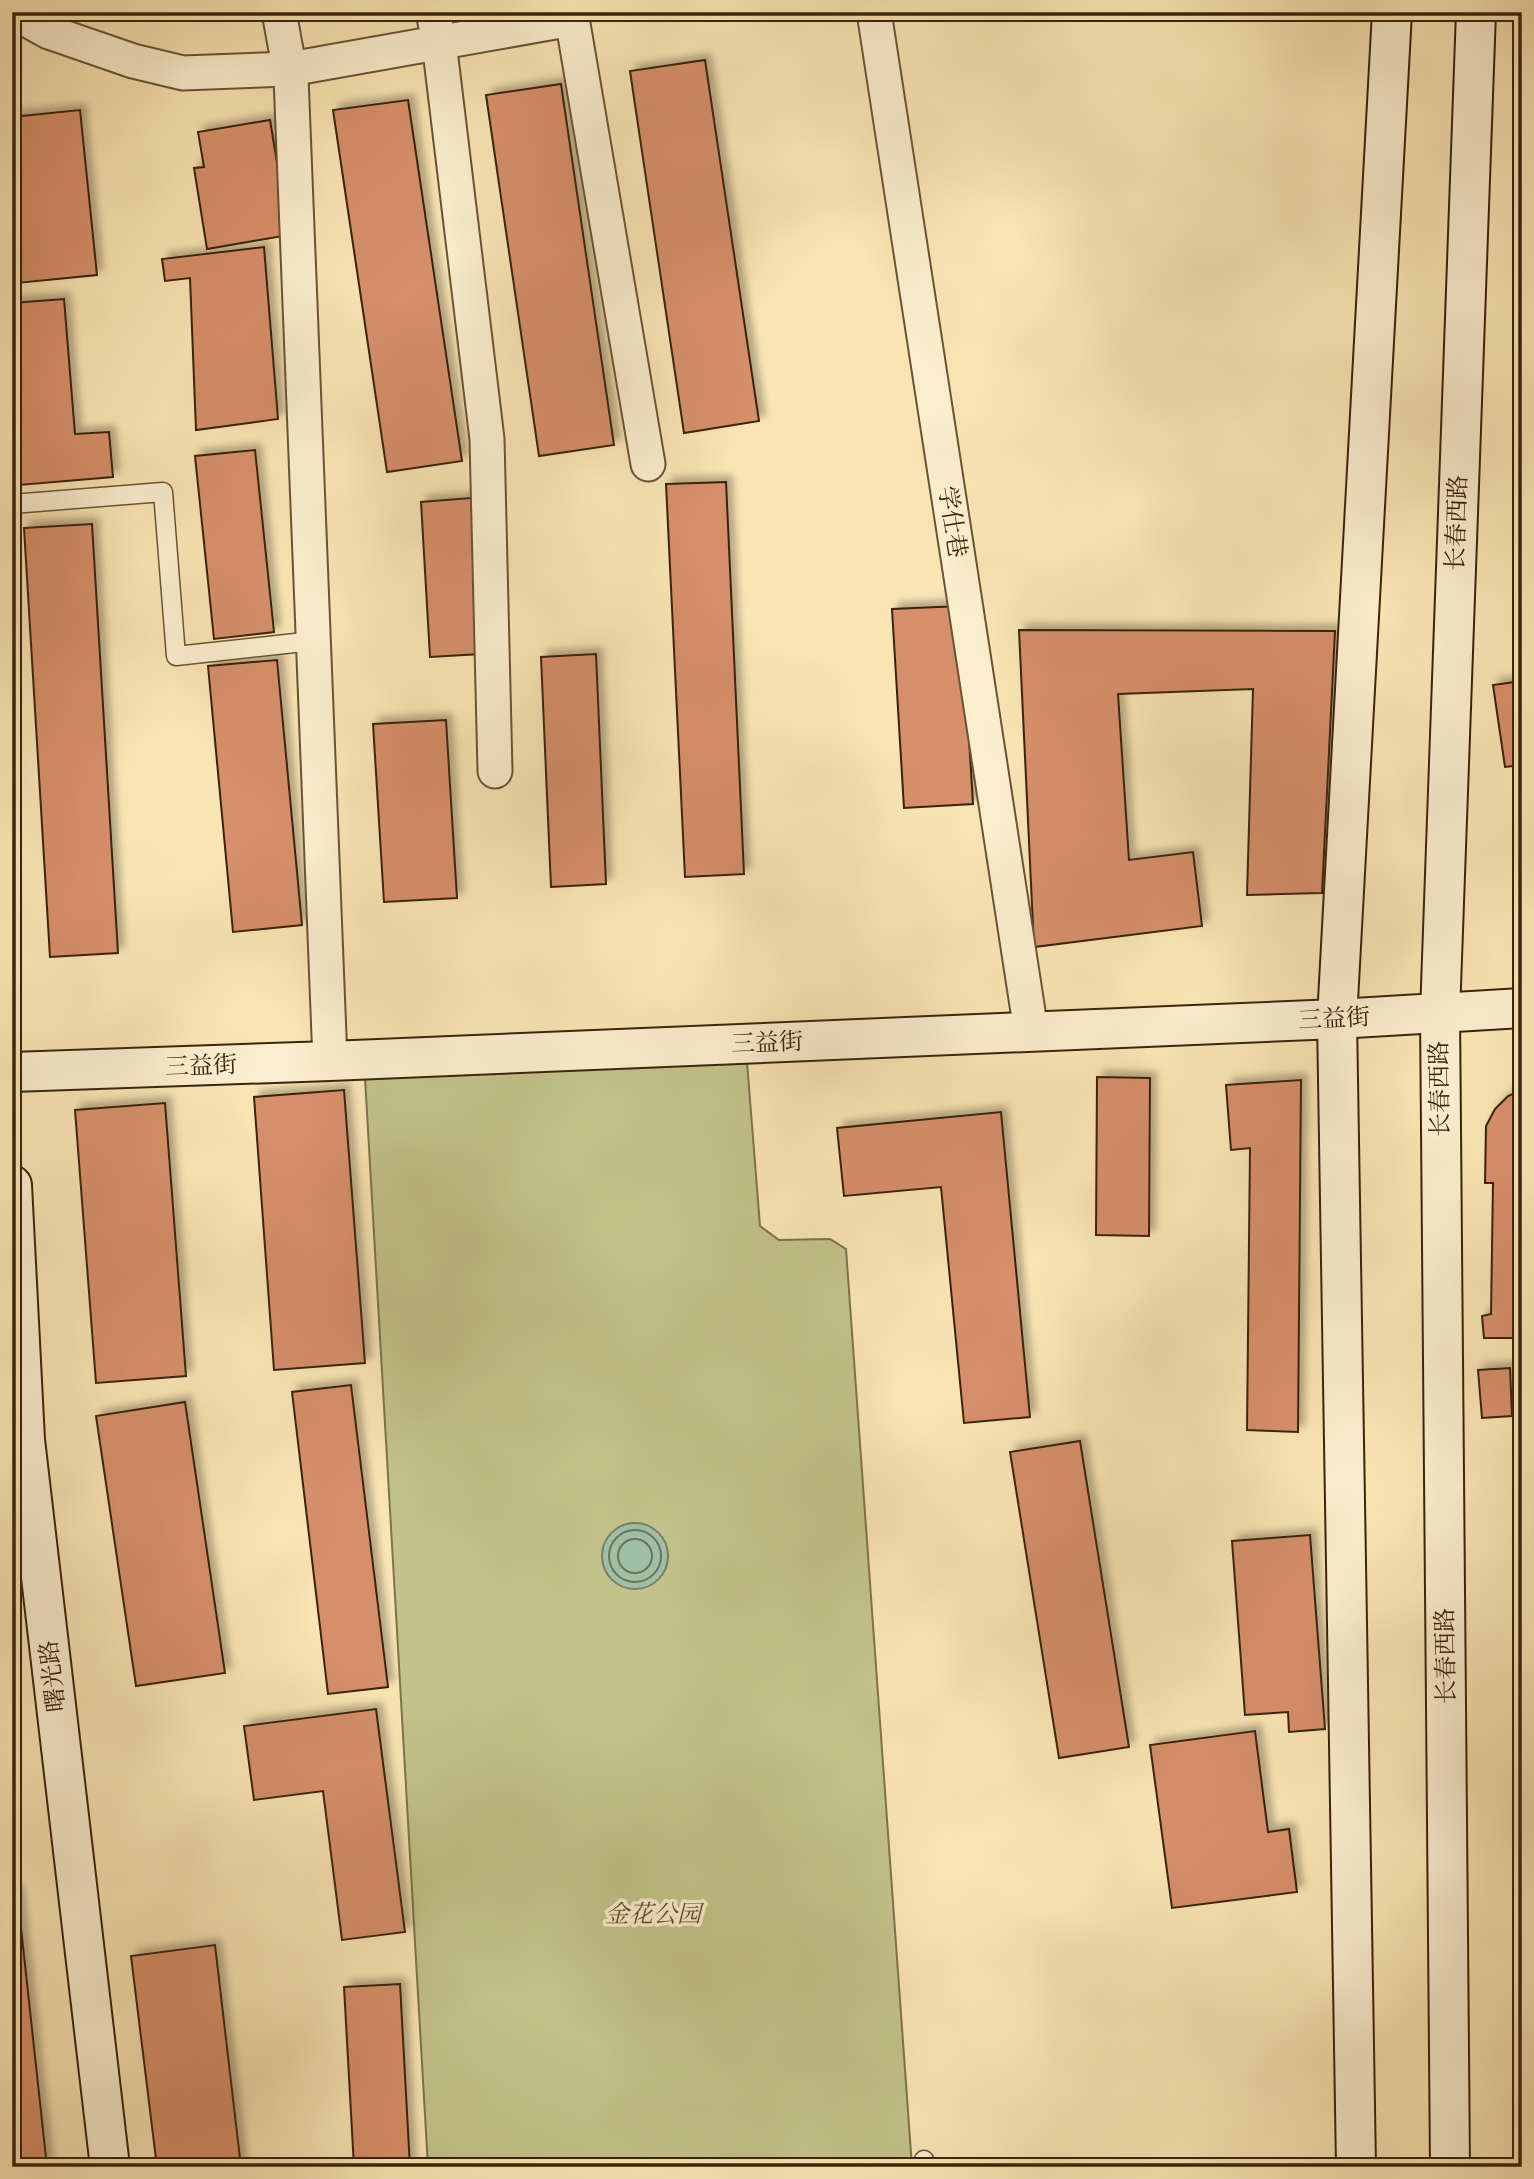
<svg xmlns="http://www.w3.org/2000/svg" width="1534" height="2179" font-family="'IM FELL Double Pica','Noto Serif SC',serif">
<style>
.green{fill:#c2c38a;stroke:#7e734a;stroke-width:2}
.water{fill:#9fc0a7;stroke:#778168;stroke-width:2}
.lines{fill:none;stroke-linecap:round;stroke-linejoin:round}
.shore{stroke:#6c7258;stroke-width:2}
.building{fill:#d68f6a;stroke:#3a230a;stroke-width:2;filter:url(#shadow)}
.lane-casing{stroke:#6a5434;stroke-width:21}
.street-casing{stroke:#6a5434;stroke-width:37}
.secondary-casing{stroke:#3a230a;stroke-width:42}
.lane{stroke:#fbeece;stroke-width:18}
.street{stroke:#fbeece;stroke-width:33}
.secondary{stroke:#fbeece;stroke-width:38}
.labels{text-anchor:middle;dominant-baseline:central;stroke-width:7;stroke-linejoin:round;paint-order:stroke}
.street-label{font-size:24px;fill:#3a230a;stroke:#fbeece}
.park-label{font-size:24px;font-style:italic;fill:#5c4b2a;stroke:#fbeece}
</style>
<defs>
<filter id="shadow"><feDropShadow dx="6" dy="-6" stdDeviation="3.5" flood-color="#0004"/></filter>
</defs>
<rect width="100%" height="100%" fill="#f9e5b4"/>
<filter id="stains"><feTurbulence type="fractalNoise" baseFrequency=".00286" numOctaves="4"/><feColorMatrix values="0 0 0 0 .2 0 0 0 0 .09 0 0 0 0 .02 0 0 0 .5 -.17"/></filter>
<radialGradient id="worn" r=".72"><stop offset=".6" stop-color="#630" stop-opacity="0"/><stop offset="1" stop-color="#630" stop-opacity=".3"/></radialGradient>
<polygon class="green" points="747,1062 760,1226 779,1240 830,1239 846,1249 912,2167 428,2167 365,1078"/>
<circle class="water" cx="635" cy="1556" r="33"/>
<g class="lines">
<g class="shore">
<circle cx="635" cy="1556" r="26"/>
<circle cx="635" cy="1556" r="17"/>
</g>
</g>
<g class="building">
<polygon points="705,60 759,421 684,433 630,71"/>
<polygon points="561,84 614,445 539,456 486,95"/>
<polygon points="408,100 462,461 387,472 333,110"/>
<polygon points="80,110 97,275 17,283 12,237 12,117"/>
<polygon points="270,120 289,235 207,249 194,168 204,167 198,132"/>
<polygon points="264,247 278,419 196,430 190,278 165,281 162,259"/>
<polygon points="64,299 75,434 109,432 113,477 19,485 12,395 12,303"/>
<polygon points="255,450 274,632 214,639 195,456"/>
<polygon points="726,482 744,874 685,877 666,484"/>
<polygon points="471,498 481,654 430,657 421,502"/>
<polygon points="92,524 118,953 50,957 24,528"/>
<polygon points="961,606 973,804 904,808 892,609"/>
<polygon points="1019,630 1335,631 1322,893 1247,895 1253,689 1118,694 1129,860 1193,852 1202,926 1034,947"/>
<polygon points="596,654 606,884 551,887 541,657"/>
<polygon points="277,660 302,925 233,932 208,666"/>
<polygon points="1522,681 1522,765 1505,767 1493,685"/>
<polygon points="446,720 457,898 384,902 373,724"/>
<polygon points="1097,1077 1150,1078 1149,1236 1096,1235"/>
<polygon points="1301,1080 1298,1432 1247,1430 1250,1148 1231,1150 1226,1085"/>
<polygon points="344,1090 365,1363 274,1370 254,1097"/>
<polygon points="1522,1090 1522,1338 1484,1338 1482,1316 1491,1314 1493,1183 1485,1183 1486,1126 1495,1109 1508,1096"/>
<polygon points="165,1103 186,1376 96,1383 75,1110"/>
<polygon points="1001,1112 1030,1417 964,1423 941,1187 844,1196 837,1128"/>
<polygon points="1510,1368 1512,1416 1482,1418 1478,1370"/>
<polygon points="351,1385 388,1687 328,1694 292,1392"/>
<polygon points="185,1402 225,1673 136,1686 96,1416"/>
<polygon points="1080,1441 1129,1747 1059,1758 1010,1452"/>
<polygon points="1310,1535 1325,1729 1289,1732 1288,1712 1245,1715 1232,1541"/>
<polygon points="376,1709 405,1932 342,1940 323,1791 254,1800 244,1726"/>
<polygon points="1255,1731 1268,1832 1289,1829 1297,1892 1172,1908 1150,1745"/>
<polygon points="1520,1813 1522,1813 1522,1928"/>
<polygon points="12,1891 17,1891 47,2167 12,2167"/>
<polygon points="215,1945 241,2167 157,2167 131,1956"/>
<polygon points="400,1984 410,2167 354,2167 344,1987"/>
</g>
<g class="lines">
<defs>
<g id="lane">
<polyline points="12,504 163,492 176,656 313,641"/>
<polyline points="924,2160 925,2167"/>
</g>
<g id="street">
<polyline points="13,12 49,32 133,61 183,73 290,69 572,19"/>
<polyline points="279,12 291,77 330,1061"/>
<polyline points="433,12 439,42 487,439 495,771"/>
<polyline points="571,12 648,464"/>
<polyline points="874,12 1031,1031"/>
</g>
<g id="secondary">
<polyline points="12,1072 330,1061 1337,1019 1522,1008"/>
<polyline points="12,1185 25,1440 110,2167"/>
<polyline points="1356,2167 1337,1019 1392,12"/>
<polyline points="1450,2167 1440,1014 1476,12"/>
</g>
</defs>
<use href="#lane" class="lane-casing"/>
<use href="#street" class="street-casing"/>
<use href="#secondary" class="secondary-casing"/>
<use href="#lane" class="lane"/>
<use href="#street" class="street"/>
<use href="#secondary" class="secondary"/>
</g>
<g class="labels">
<g class="street-label">
<text transform="translate(952 522) rotate(81)">学仕巷</text>
<text transform="translate(1457 523) rotate(-88)">长春西路</text>
<text transform="translate(1334 1019) rotate(-3)">三益街</text>
<text transform="translate(767 1043) rotate(-2)">三益街</text>
<text transform="translate(201 1066) rotate(-2)">三益街</text>
<text transform="translate(1440 1089) rotate(-91)">长春西路</text>
<text transform="translate(1446 1656) rotate(-91)">长春西路</text>
<text transform="translate(53 1676) rotate(-97)">曙光路</text>
</g>
<g class="park-label">
<text x="653" y="1914">金花公园</text>
</g>
</g>
<rect width="1534" height="2179" fill="none" stroke="#f9e5b4" stroke-width="42"/>
<rect x="14" y="14" width="1506" height="2151" fill="none" stroke="#3a230a" stroke-width="3.5"/>
<rect x="21" y="21" width="1492" height="2137" fill="none" stroke="#3a230a" stroke-width="2"/>
<rect width="100%" height="100%" filter="url(#stains)"/>
<rect width="100%" height="100%" fill="url(#worn)"/>
</svg>
